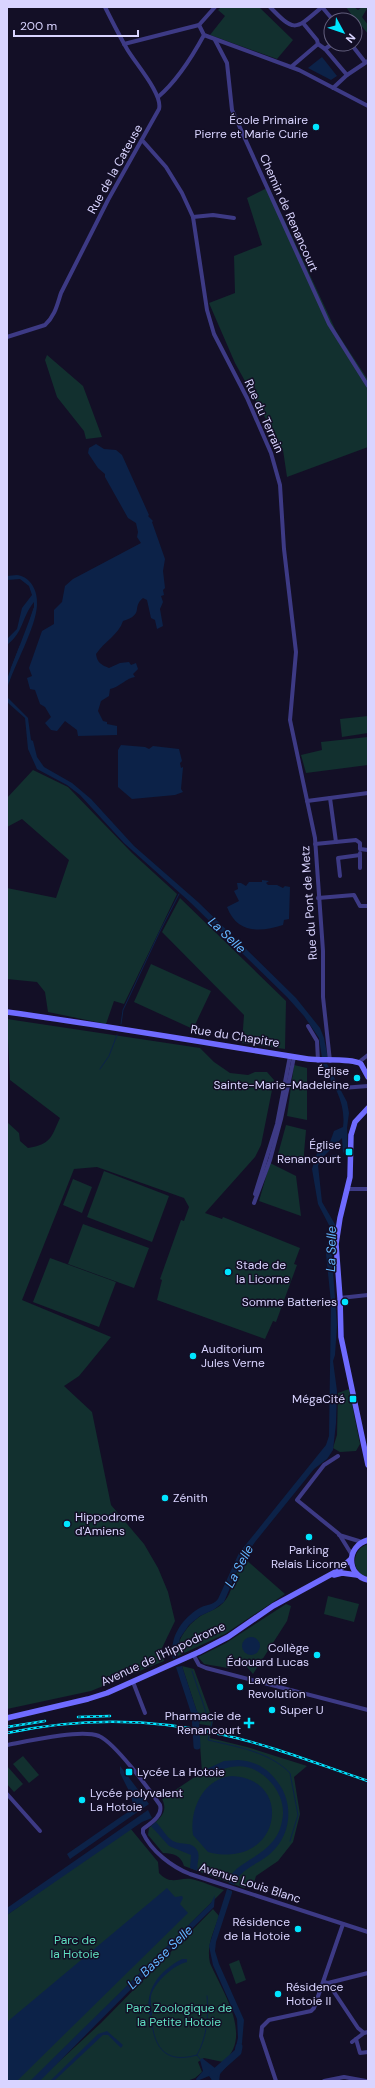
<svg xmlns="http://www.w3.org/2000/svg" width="375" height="2088" font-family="'DM Sans',sans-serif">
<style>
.green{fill:#12302f}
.water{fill:#0c2248;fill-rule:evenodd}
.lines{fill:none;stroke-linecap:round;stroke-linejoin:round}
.stream{stroke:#0c2248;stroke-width:1}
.river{stroke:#0c2248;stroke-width:7}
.street{stroke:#3d3a85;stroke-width:4}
.secondary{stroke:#6f6bff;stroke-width:5.5}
.rail-casing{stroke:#00e5ff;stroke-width:2.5}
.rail{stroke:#130f26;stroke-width:1;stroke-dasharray:3;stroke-linecap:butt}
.poi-dot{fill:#00e5ff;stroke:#130f26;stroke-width:1.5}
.labels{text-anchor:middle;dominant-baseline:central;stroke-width:3;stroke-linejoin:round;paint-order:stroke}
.poi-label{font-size:12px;fill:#d9d4ff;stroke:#130f26;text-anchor:start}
.street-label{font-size:12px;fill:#d9d4ff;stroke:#130f26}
.park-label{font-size:12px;fill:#5fe0c0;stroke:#130f26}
.water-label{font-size:13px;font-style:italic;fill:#62b6ff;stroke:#130f26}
</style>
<rect width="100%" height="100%" fill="#130f26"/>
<g class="green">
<polygon points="221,7 259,7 293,40 277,59 210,35 225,16 218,10"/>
<polygon points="346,7 354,7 358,10 362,7 368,7 362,17 368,25 368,34 356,19 351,16 351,14"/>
<polygon points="269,187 336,331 368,380 368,447 287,477 283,450 235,363 209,303 235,293 234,256 262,245 247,198"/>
<polygon points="47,355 83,386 102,437 86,439 84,431 57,397 45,360"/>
<polygon points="368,716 368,733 342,737 340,719"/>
<polygon points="368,737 368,765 306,773 301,755 322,750 321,742"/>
<polygon points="33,770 68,787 132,853 177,894 124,1004 114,1001 106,1024 48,1012 45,992 37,982 7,979 7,888 56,898 69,860 22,819 7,827 7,798"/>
<polygon points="180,898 286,1001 285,1049 242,1043 244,1015 162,932"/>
<polygon points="151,964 211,991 193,1029 134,1002"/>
<path d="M7 1019 200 1048 214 1062 230 1073 248 1075 255 1072H267L274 1080 261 1145 255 1157 205 1213 222 1219 223 1217 300 1248 294 1264 297 1265 276 1322 273 1321 265 1339 157 1300 162 1280 160 1279 181 1220 184 1221 189 1207 184 1198 97 1167 74 1169 22 1300 111 1337 79 1376 64 1386 92 1412 111 1505 144 1544 158 1568 168 1592 175 1621 162 1648 164 1661 91 1691 7 1709V1122L19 1133 20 1141 28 1148C51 1144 51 1138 60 1118L10 1080Z"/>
<polygon points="294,1065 307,1068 307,1120 287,1116"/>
<polygon points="286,1125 306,1130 303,1165 277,1158"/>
<polygon points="270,1163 296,1176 301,1216 259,1201"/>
<polygon points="104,1171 169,1196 152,1242 87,1217"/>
<polygon points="73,1179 92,1187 82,1213 63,1205"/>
<polygon points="83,1224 149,1248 134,1288 68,1264"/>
<polygon points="50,1258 116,1282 99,1327 33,1302"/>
<polygon points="349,1389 360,1444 356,1451 340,1452 333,1448 337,1435 338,1393"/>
<path d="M368 1544V1577C350 1573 351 1549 368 1544Z"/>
<path d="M244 1558 285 1594 225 1634 178 1656C175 1641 187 1626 199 1617 206 1612 216 1610 223 1603 234 1592 234 1571 244 1558Z"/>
<polygon points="328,1596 359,1604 354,1622 324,1614"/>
<polygon points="286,1604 291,1606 287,1621 253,1674 246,1666 239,1661 228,1668 204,1664 198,1657 226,1643"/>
<polygon points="182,1666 194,1669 213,1721 212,1726 199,1724 200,1721"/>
<path d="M199 1731 211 1733 210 1738 247 1747 307 1766 294 1777 300 1814 293 1842 278 1861 256 1876 253 1886 249 1885 244 1888 184 1866C181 1856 174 1853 163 1853L148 1835 149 1828C159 1819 169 1813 162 1799L202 1772Z"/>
<polygon points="23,1756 39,1775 29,1783 13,1764"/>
<polygon points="7,1766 23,1784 14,1792 7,1784"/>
<path d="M130 1828 158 1862 159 1873C171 1886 179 1877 191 1879 202 1881 214 1887 224 1890L31 2081H7V1915Z"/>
<path d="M213 1909 219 1916C214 1932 206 1945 210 1963 222 1991 254 2037 223 2062L204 2058 198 2062 202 2072 195 2078 187 2081H38L101 2023Z"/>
<polygon points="239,1960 246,1980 236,1984 229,1964"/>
</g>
<g class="water">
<polygon points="322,57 337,76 331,80 308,68"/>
<path d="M96 444 104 449 116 450 122 455 149 515 148 516 153 521 152 522 165 559 163 571 165 588 163 590 164 595 161 596 163 602 160 609 163 626 157 629 155 620 151 618 147 600 143 598C131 608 145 614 123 621 119 634 104 642 96 654 97 662 101 665 109 668L120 663 129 662 131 665 136 663 138 669 133 674 135 677C126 678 120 687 110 689L109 696 101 701 98 711 103 721 107 722V724L117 726V735L78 736 77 730 65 721 57 731 51 730 45 723 51 717 45 707 40 704 35 690 30 689 27 678 32 676 29 668 42 631 54 624V610L62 602 65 586 73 579 141 543 137 537 138 532 136 523 128 518 105 477V474L98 468 88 453 89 448Z"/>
<path d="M17 575C31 577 38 591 37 605 36 628 14 665 7 689V679L34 608V602C21 618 24 632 7 645V639L17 629 22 608 32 595 29 586 20 579 7 580V576Z"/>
<polygon points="7,697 28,718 31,740 33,741 37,757 44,767 72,783 91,799 134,846 198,902 296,998 320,1028 324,1038 328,1058 322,1058 319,1038 304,1016 287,997 191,903 124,843 80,795 67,785 37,769 28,749 25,718 7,702"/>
<polygon points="121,745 145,747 149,749 153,746 179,749 182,761 180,763 181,768 183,767 181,789 183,792 175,795 132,799 118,787 118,750"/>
<path d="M262 880 269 881 266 883 268 885H277L283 888 285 886 290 887 289 919 284 920 283 925C261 932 237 934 227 907L239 901 234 891 238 889 237 883H241L246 886 249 882H262Z"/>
<path d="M323 1064H327L347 1102 349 1113 347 1128 348 1151 323 1160 318 1165 322 1202 336 1226 332 1258 337 1325 335 1355 333 1361 337 1391 336 1423 333 1450 327 1459 314 1469 255 1542 240 1564 224 1602 213 1610 200 1616 189 1625 180 1638 177 1651 178 1656 173 1659C169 1638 181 1620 198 1609 205 1604 213 1606 218 1599L239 1553 326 1445 329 1436 331 1302 326 1254 330 1227 318 1204 312 1169 317 1153 323 1146 330 1142 334 1131 343 1127C346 1105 335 1085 323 1068ZM342 1138 343 1153 322 1158Z"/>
<circle cx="251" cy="1646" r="9"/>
<polygon points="182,1666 200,1721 199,1724 195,1723 193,1719 176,1667"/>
<path d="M238 1760C256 1761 269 1769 279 1784 294 1805 291 1836 270 1854 257 1865 241 1868 234 1885L229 1883C229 1861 276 1858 282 1821 284 1813 283 1805 280 1797 275 1785 266 1775 253 1769 237 1762 221 1770 206 1775L200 1772 224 1761Z"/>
<polygon points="120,1766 149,1804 70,1859 67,1854 122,1816 130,1811 135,1811 130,1793 120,1773"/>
<path d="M232 1776C296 1779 280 1871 208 1852L193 1835C189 1809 204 1778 232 1776Z"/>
<polygon points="148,1810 152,1818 142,1822 7,1915 7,1908"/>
<path d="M156 1822C162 1828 166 1837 173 1841 182 1846 193 1840 198 1852 200 1859 196 1864 198 1871L190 1868 191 1855 169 1846 151 1826Z"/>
<polygon points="167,1888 175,1897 182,1896 183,1898 180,1904 188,1913 17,2081 7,2081 7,2022"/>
<polygon points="227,1889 232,1891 232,1893 216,1942 215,1951 219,1964 244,2020 242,2043 238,2057 234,2054 238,2038 237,2019 213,1965 209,1946"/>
<polygon points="215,1895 214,1907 156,1964 153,1960 211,1903"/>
<path d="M182 1959H187V1962C173 1965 154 1983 151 1996 150 2002 152 2009 152 2015H149C145 1989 159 1971 182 1959Z"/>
<polygon points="152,1961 155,1965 40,2081 30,2081"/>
<polygon points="107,2031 123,2045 121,2048 108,2035 103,2035 54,2081 50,2081 98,2034"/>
<polygon points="202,2058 215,2068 224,2062 227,2066 220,2074 219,2081 213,2081 209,2076 197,2081 196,2079 203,2071 200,2060"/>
</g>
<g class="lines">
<g class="stream">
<polyline points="29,624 34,608"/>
<polyline points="11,669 20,646"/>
<polyline points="121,1024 123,1010 159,933 179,894"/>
<polyline points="100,1069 109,1056 117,1035"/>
<path d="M192 1671 208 1718 212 1722 208 1740C237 1747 268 1751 290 1773L298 1815 290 1841"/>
<path d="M151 2014C153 2044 162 2065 197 2055L200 2059"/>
<path d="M197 2055C207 2037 209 2016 207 1996"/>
</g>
<g class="river">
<polyline points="195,1714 197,1746"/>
<polyline points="216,2081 213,2074 238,2052 239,2047"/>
</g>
<g class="street">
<path d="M270 7C295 33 295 30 322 7"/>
<polyline points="322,7 333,20"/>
<polyline points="303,23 317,40 318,44 325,49 347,75"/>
<polyline points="199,25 204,35 299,70 368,106"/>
<polyline points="215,40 227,63 232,110 329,324 368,386"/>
<polyline points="124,44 199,25 215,7"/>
<polyline points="351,44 365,62"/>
<polyline points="325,49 332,44"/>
<polyline points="291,67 318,44"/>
<polyline points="333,88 347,75 368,61"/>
<path d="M158 97C177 81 192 57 204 35"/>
<polyline points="142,140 166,167 182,193 193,217 207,310 214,334 247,398 271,453 280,485 284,549 296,652 290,720 315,838 323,951 323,997 330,1061"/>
<polyline points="193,217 213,215 234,218"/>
<path d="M7 337 45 325C55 316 57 305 61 293L108 200 159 109C163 94 135 63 127 49 119 35 112 21 105 7"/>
<polyline points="330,798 336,842"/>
<polyline points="307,801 368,793"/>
<polyline points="315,844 356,840 360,843 360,849 368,850"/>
<polyline points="360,853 360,868"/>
<polyline points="340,876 338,858 360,855"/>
<polyline points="318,898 354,895 360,906 368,906"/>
<polyline points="308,1026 317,1041 318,1061"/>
<polyline points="359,1062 368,1055"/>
<polyline points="342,1088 368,1086"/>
<polyline points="347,1189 368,1189"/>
<polyline points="255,1194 277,1124 290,1056"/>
<polyline points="254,1203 270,1160 281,1119 294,1057"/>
<polyline points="340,1298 368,1295"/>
<polyline points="338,1456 324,1465 297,1500 339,1534 352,1555"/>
<polyline points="339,1535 362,1542"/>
<polyline points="193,1654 199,1665 206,1668 368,1710"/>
<polyline points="133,1682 145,1713"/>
<path d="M7 1745C28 1741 80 1729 99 1736 115 1743 149 1789 160 1805 163 1816 151 1823 143 1829V1833C151 1851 172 1867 190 1874L368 1932"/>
<polyline points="7,1794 40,1831"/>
<polyline points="324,1982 328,1983 358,2028 364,2033 368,2032"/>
<polyline points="328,1983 368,1973"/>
<polyline points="356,2039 360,2053 368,2052"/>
<polyline points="352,2042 364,2033"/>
<polyline points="276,2081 261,2036 262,2027 269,2020 311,2011 314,2008 343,1924"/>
<polyline points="324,2081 344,2077 366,2081"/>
</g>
<g class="secondary">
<path d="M7 1012C108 1026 207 1043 308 1059 321 1061 352 1058 361 1064L368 1077"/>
<polyline points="368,1108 355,1122 351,1135 350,1177 340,1218 336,1244 340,1298 341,1337 368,1465"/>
<path d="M368 1540C346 1546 346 1575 368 1580"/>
<polyline points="334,1575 342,1573 357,1575"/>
<polyline points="7,1718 88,1699 107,1693 199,1652 228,1637 273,1606 339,1570 351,1559"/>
</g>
<defs>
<g id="rail">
<polyline points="78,1717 110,1716"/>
<polyline points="7,1727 45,1721"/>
<path d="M7 1733C78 1718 153 1718 224 1735 273 1746 320 1765 368 1781"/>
</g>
</defs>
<use href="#rail" class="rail-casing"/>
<use href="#rail" class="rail"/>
</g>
<g class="poi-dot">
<circle cx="316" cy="127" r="4"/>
<circle cx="357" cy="1078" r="4"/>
<rect x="345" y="1148" width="8" height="8" rx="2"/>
<circle cx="228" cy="1272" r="4"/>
<circle cx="345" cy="1302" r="4"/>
<circle cx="193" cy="1356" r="4"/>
<rect x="349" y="1395" width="8" height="8" rx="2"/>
<circle cx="165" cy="1498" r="4"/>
<circle cx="67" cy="1524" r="4"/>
<circle cx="309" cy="1537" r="4"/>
<circle cx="317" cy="1655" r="4"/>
<circle cx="240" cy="1687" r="4"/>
<circle cx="272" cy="1710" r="4"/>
<path d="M247 1717h4v4h4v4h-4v4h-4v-4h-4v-4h4z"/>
<rect x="125" y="1768" width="8" height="8" rx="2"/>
<circle cx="82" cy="1800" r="4"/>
<circle cx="298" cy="1929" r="4"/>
<circle cx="278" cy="1994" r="4"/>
</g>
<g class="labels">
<g class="poi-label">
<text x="308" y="120" text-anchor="end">École Primaire<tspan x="308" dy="14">Pierre et Marie Curie</tspan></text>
<text x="349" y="1071" text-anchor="end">Église<tspan x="349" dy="14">Sainte-Marie-Madeleine</tspan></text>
<text x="341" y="1145" text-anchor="end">Église<tspan x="341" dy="14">Renancourt</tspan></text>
<text x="236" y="1265">Stade de<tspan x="236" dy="14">la Licorne</tspan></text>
<text x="337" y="1302" text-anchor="end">Somme Batteries</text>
<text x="201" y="1349">Auditorium<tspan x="201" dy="14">Jules Verne</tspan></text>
<text x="345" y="1399" text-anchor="end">MégaCité</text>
<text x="173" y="1498">Zénith</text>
<text x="75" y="1517">Hippodrome<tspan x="75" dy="14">d'Amiens</tspan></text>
<text x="309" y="1550" text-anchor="middle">Parking<tspan x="309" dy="14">Relais Licorne</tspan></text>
<text x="309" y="1648" text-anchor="end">Collège<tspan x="309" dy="14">Édouard Lucas</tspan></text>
<text x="248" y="1680">Laverie<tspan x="248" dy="14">Revolution</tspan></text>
<text x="280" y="1710">Super U</text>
<text x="241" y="1716" text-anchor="end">Pharmacie de<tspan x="241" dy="14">Renancourt</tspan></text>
<text x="137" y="1772">Lycée La Hotoie</text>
<text x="90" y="1793">Lycée polyvalent<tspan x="90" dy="14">La Hotoie</tspan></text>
<text x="290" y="1922" text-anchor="end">Résidence<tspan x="290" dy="14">de la Hotoie</tspan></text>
<text x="286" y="1987">Résidence<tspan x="286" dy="14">Hotoie II</tspan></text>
</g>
<g class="street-label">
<text transform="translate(115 169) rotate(-61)">Rue de la Cateuse</text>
<text transform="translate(289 213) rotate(66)">Chemin de Renancourt</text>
<text transform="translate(264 416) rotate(66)">Rue du Terrain</text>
<text transform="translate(309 903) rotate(-94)">Rue du Pont de Metz</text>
<text transform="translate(235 1036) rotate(9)">Rue du Chapitre</text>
<text transform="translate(163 1654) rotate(-25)">Avenue de l'Hippodrome</text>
<text transform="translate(250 1883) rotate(18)">Avenue Louis Blanc</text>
</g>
<g class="park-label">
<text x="75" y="1940">Parc de<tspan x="75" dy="14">la Hotoie</tspan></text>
<text x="179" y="2008">Parc Zoologique de<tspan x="179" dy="14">la Petite Hotoie</tspan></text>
</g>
<g class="water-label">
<text transform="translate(227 935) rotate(43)">La Selle</text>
<text transform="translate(331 1249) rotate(-89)">La Selle</text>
<text transform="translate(239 1566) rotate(-62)">La Selle</text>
<text transform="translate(160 1957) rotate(-44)">La Basse Selle</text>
</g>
</g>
<rect width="375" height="2088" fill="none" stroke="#d9d4ff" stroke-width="16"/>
<g transform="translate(343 32) rotate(130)"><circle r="19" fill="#130f26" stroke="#625e7d"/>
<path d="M0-3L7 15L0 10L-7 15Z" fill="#00e5ff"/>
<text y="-6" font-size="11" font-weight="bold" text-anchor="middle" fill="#d9d4ff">N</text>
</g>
<path d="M14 30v6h124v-6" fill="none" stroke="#d9d4ff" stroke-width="2"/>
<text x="20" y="30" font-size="12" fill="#d9d4ff" stroke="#130f26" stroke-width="3" paint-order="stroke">200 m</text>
</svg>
